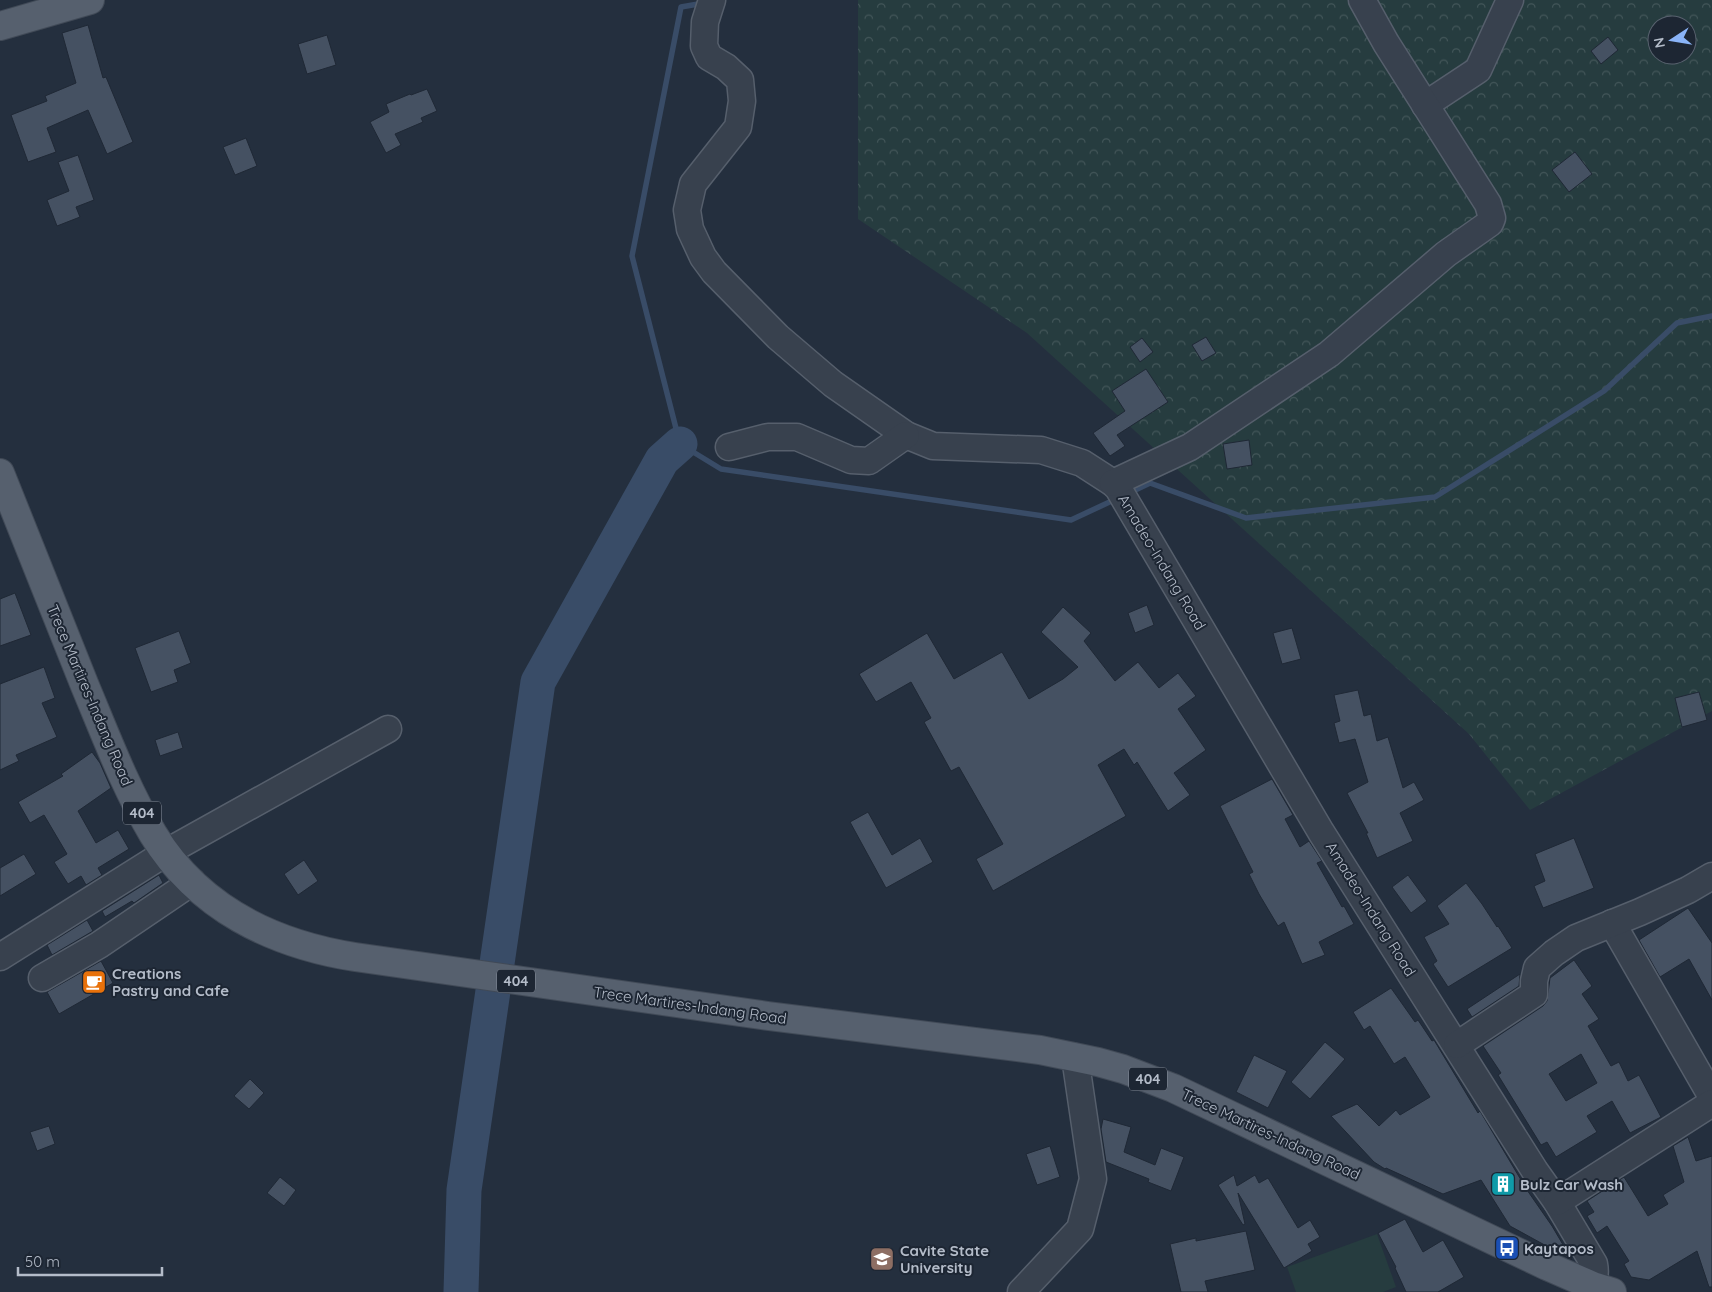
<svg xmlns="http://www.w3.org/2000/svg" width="1712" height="1292" font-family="Quicksand,sans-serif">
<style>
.forest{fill:url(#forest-crowns);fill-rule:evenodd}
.pitch{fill:#263c3f}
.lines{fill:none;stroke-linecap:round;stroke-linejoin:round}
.stream{stroke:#394c67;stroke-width:5.5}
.river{stroke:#394c67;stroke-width:35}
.building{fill:#455162;stroke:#1f2835;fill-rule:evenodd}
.minor-casing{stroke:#565f6c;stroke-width:29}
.major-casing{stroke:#414a57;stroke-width:30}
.minor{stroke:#38414e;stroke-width:26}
.major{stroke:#56606e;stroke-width:28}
.labels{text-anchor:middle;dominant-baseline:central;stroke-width:4;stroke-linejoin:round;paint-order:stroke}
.shield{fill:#1d2633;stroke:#878f9c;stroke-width:1}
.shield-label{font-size:14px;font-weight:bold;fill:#b4bcc9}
.street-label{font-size:15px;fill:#b4bcc9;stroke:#1d2633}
.poi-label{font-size:15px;font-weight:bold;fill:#b4bcc9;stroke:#1d2633;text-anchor:start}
</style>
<defs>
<pattern id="forest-crowns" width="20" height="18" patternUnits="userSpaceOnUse" patternTransform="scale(1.25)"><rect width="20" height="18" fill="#263c3f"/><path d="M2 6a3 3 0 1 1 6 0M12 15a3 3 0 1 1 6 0" fill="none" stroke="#435659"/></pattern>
</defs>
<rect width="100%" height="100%" fill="#242f3e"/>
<path class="forest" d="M858 0H1712V711L1530 810 1469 734 1027 333 858 219ZM1657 25H1687V55H1657Z"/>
<polygon class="pitch" points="1377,1234 1396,1287 1383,1292 1296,1292 1287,1267"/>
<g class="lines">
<g class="stream">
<polyline points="704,3 681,7 632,256 680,444 721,469 1071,520 1116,499"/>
<polyline points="1129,493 1150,483 1246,518 1435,497 1604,391 1677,323 1712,316"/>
</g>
<polyline class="river" points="461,1292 464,1190 538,682 662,460 680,444"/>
</g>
<g class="building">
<polygon points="88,25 103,78 106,77 133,142 107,154 88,110 47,128 56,152 28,162 11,115 47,101 45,96 76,83 62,33"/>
<polygon points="327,35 336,65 307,74 298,44"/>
<polygon points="1608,37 1618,50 1601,64 1591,51"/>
<polygon points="427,89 437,111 421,118 423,122 395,134 401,145 386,153 370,122 389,112 386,104 410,94 411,95"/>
<polygon points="246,138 257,166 235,175 223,147"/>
<polygon points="1575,152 1592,174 1569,192 1552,170"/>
<polygon points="78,155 94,200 76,207 80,217 57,226 47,200 69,191 58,162"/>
<polygon points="1206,337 1216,353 1202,361 1192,345"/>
<polygon points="1142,338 1153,352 1140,362 1130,347"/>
<polygon points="1146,369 1168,402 1117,435 1125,446 1110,456 1093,433 1125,411 1112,391"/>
<polygon points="1249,440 1252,465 1227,469 1223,444"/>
<polygon points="15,593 31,635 0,646 0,599"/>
<polygon points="1147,605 1154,625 1135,633 1128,613"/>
<polygon points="1063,607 1091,633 1084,641 1115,681 1138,662 1159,688 1178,673 1196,696 1178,709 1206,750 1174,773 1190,795 1168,811 1137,762 1134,765 1124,749 1098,765 1126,816 993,891 976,859 1003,844 959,767 951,771 924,722 931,718 911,682 876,702 859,674 927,633 954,679 1002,652 1029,699 1063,679 1078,667 1041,632"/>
<polygon points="1292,628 1301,659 1282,664 1273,633"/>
<polygon points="179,631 191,663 174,670 178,682 151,692 135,648"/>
<polygon points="44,667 55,698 42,703 57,737 16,755 19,761 0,770 0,684"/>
<polygon points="1358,690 1364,716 1371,714 1377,741 1388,737 1403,788 1414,782 1424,800 1400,813 1413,841 1377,858 1366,833 1368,833 1347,793 1368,782 1355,739 1339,743 1334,723 1340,721 1334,695"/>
<polygon points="1699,692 1707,720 1682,727 1675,698"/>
<polygon points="178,732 183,748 160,756 155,740"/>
<polygon points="92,752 100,763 111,788 78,811 96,843 118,830 129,849 98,868 102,875 86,885 81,876 68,884 54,862 67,854 44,815 30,823 18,802 63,776 61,774"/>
<polygon points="1272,779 1293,815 1285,819 1300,847 1309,841 1322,861 1317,863 1342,907 1344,906 1354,924 1319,942 1325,955 1302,964 1284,922 1278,926 1259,894 1249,874 1253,872 1220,806"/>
<polygon points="868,812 892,855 920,838 933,862 886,888 850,822"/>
<polygon points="1574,838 1594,888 1543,908 1534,886 1545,881 1535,854"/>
<polygon points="24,854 36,874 0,896 0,868"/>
<polygon points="304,860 318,881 298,895 284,874"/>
<polygon points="159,875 163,883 134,903 132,901 105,917 102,911"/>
<polygon points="1408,875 1427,901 1411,913 1392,887"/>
<polygon points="1466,883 1482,904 1497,927 1498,926 1512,948 1448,987 1433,964 1437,961 1424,937 1449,924 1437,906"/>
<polygon points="1688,908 1712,943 1712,1000 1689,959 1660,977 1639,940"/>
<polygon points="87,920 93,931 52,955 47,945"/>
<path d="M1574 960 1592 986 1582 994 1599 1019 1588 1026 1611 1066 1619 1062 1628 1081 1639 1075 1661 1117 1630 1133 1612 1101 1587 1116 1597 1132 1556 1157 1547 1142 1541 1145 1498 1075 1501 1073 1483 1046 1543 1006 1547 1001 1550 978ZM1581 1054 1597 1083 1566 1101 1549 1074Z"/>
<polygon points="101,961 113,983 59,1014 47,992"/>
<polygon points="1520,974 1519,986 1472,1017 1467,1009"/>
<polygon points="1391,988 1415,1022 1418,1020 1432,1041 1434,1040 1478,1113 1480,1111 1527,1190 1552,1226 1572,1260 1510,1226 1481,1180 1443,1194 1386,1168 1385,1169 1374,1162 1331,1116 1357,1104 1379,1126 1396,1110 1400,1115 1430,1097 1405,1057 1394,1064 1370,1026 1364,1030 1353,1012"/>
<polygon points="1325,1042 1345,1059 1310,1099 1291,1082"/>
<polygon points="1254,1055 1287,1071 1268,1108 1236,1092"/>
<polygon points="250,1079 264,1093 249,1109 234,1096"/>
<polygon points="1103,1119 1131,1127 1124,1152 1155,1165 1161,1148 1184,1157 1171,1191 1148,1182 1149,1179 1106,1162 1101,1129"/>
<polygon points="49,1126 55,1144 37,1151 30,1132"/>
<polygon points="1688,1137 1696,1161 1712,1156 1712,1287 1709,1287 1697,1251 1649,1280 1631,1277 1624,1264 1629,1261 1607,1226 1597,1233 1587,1216 1594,1212 1587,1201 1624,1177 1648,1216 1668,1204 1663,1195 1684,1182 1673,1146"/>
<polygon points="1050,1146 1060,1177 1037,1185 1026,1154"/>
<polygon points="1234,1175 1237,1186 1255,1175 1259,1183 1268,1178 1298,1228 1310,1220 1320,1237 1308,1244 1312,1251 1284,1268 1238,1193 1245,1224 1243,1225 1218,1185"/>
<polygon points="280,1177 296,1190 284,1206 267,1193"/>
<polygon points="1405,1219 1423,1252 1443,1240 1464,1277 1438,1292 1406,1292 1395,1268 1396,1267 1378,1233"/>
<polygon points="1246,1231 1255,1270 1205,1281 1208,1292 1181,1292 1170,1244 1196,1238 1196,1241"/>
</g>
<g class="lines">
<defs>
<g id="minor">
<path d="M712 0 705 22 704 46 709 57 726 67 740 80 742 101 738 127 693 184 687 210 690 229 703 257 714 272 778 337 833 384 906 435 933 446 1041 450 1082 463 1113 483 1118 488 1321 832 1535 1171 1557 1202 1594 1264C1596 1274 1594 1283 1589 1292"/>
<polyline points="1425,105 1478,70 1510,0"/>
<polyline points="729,447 768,437 797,437 851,460 869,461 906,435"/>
<polyline points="1113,483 1190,447 1329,354 1446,254 1490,223 1492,218 1488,204 1386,43 1362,0"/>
<polyline points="1612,923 1712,1097"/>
<polyline points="0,957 167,852 388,729"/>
<polyline points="42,978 99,945 192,882"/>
<polyline points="1457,1045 1534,994 1534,981 1537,968 1554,953 1576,938 1640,912 1688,890 1712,876"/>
<polyline points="1557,1202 1712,1103"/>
<polyline points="1021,1292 1080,1229 1093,1179 1075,1057"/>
</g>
<g id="major">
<polyline points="0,26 90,0"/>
<path d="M0 473C28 544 56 615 85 686 106 736 125 787 153 834 198 908 273 944 355 957L768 1016 1040 1050 1098 1062 1123 1069 1173 1088 1547 1266 1593 1286 1612 1292"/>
</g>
</defs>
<use href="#minor" class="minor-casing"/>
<use href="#major" class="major-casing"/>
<use href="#minor" class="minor"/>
<use href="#major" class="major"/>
</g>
<defs>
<symbol id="cafe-square" viewBox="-11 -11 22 22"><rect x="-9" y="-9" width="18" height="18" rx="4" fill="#e8710a" stroke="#1d2633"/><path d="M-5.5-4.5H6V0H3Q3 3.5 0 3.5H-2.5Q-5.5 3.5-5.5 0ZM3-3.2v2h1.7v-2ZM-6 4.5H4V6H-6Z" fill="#fff"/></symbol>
<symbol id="building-square" viewBox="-11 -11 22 22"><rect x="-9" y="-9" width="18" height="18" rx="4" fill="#0f9aa8" stroke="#1d2633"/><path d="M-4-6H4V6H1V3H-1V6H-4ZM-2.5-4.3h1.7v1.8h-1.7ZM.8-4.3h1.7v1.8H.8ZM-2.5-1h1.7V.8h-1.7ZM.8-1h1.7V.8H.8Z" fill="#fff"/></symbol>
<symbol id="bus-square" viewBox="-11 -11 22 22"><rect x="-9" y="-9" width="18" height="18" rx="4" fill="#1a4fb4" stroke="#1d2633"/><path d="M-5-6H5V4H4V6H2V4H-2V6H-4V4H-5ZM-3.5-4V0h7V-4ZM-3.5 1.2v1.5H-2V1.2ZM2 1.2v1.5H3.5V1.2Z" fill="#fff"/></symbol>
<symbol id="university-square" viewBox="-11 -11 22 22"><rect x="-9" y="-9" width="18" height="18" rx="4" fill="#8d6e63" stroke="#1d2633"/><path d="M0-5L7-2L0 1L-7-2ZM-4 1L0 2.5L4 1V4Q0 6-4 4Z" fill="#fff"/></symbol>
</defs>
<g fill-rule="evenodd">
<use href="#cafe-square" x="80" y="968" width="28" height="28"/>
<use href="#building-square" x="1489" y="1170" width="28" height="28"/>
<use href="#bus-square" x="1493" y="1234" width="28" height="28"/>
<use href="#university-square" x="868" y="1245" width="28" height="28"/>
</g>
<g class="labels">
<g class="shield">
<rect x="123" y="801.5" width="38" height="23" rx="4"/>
<rect x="497" y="969.5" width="38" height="23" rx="4"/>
<rect x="1129" y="1067.5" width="38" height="23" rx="4"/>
</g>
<g class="shield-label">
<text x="142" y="813">404</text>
<text x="516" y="981">404</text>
<text x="1148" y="1079">404</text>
</g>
<g class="street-label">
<text transform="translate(1162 562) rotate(59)">Amadeo-Indang Road</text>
<text transform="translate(90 695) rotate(67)">Trece Martires-Indang Road</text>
<text transform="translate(1371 909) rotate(58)">Amadeo-Indang Road</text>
<text transform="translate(690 1005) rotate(8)">Trece Martires-Indang Road</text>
<text transform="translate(1271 1134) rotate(25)">Trece Martires-Indang Road</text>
</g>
<g class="poi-label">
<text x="112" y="973">Creations<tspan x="112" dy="17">Pastry and Cafe</tspan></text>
<text x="1520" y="1184">Bulz Car Wash</text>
<text x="1524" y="1248">Kaytapos</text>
<text x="900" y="1250">Cavite State<tspan x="900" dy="17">University</tspan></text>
</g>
</g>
<g transform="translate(1672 40) rotate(258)"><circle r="24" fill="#1d2633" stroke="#59626f"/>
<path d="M0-4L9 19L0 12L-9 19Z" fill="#8ab4f8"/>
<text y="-8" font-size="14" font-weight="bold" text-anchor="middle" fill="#b4bcc9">N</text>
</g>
<path d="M18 1267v8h144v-8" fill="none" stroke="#b4bcc9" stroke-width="2.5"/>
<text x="25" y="1267" font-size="15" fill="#b4bcc9" stroke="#1d2633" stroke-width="4" paint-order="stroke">50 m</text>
</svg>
